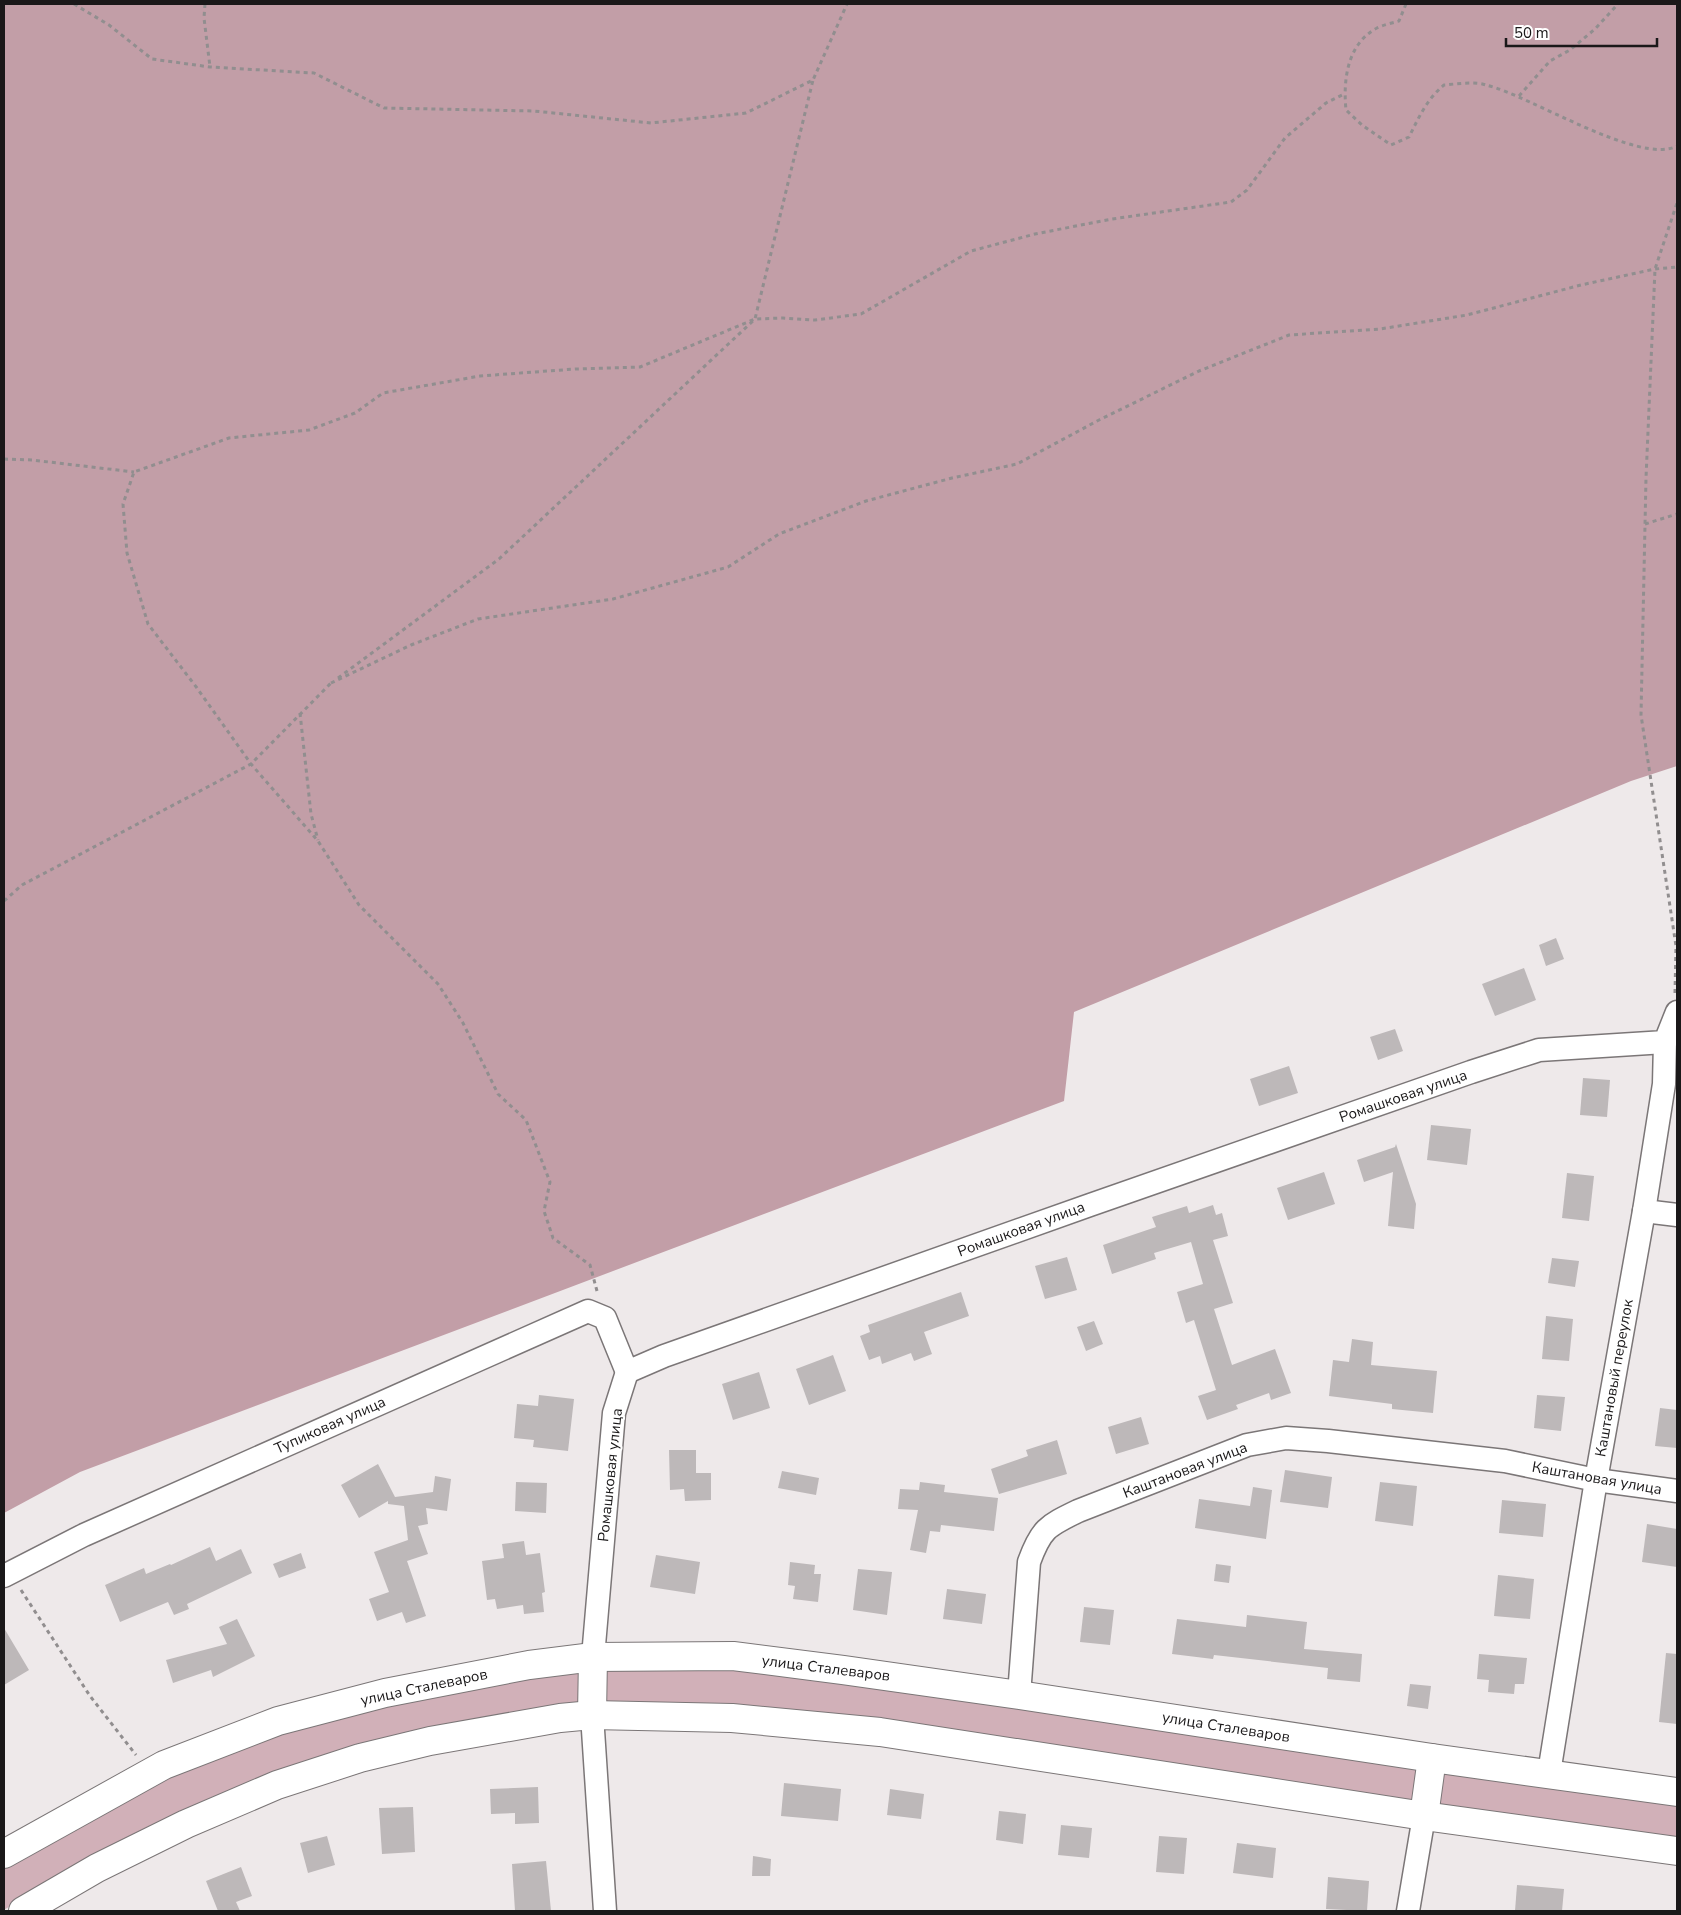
<svg xmlns="http://www.w3.org/2000/svg" width="1681" height="1915" font-family="'Nunito Sans',sans-serif">
<style>
.green{fill:#d1b0b8}
.forest{fill:#c29ea7}
.building{fill:#bdb8b9}
.lines{fill:none;stroke-linecap:round;stroke-linejoin:round}
.street-casing{stroke:#7b7677;stroke-width:25}
.secondary-casing{stroke:#7b7677;stroke-width:30}
.path{stroke:#918e8f;stroke-width:3;stroke-dasharray:4 4;stroke-linecap:butt}
.street{stroke:#fff;stroke-width:22}
.secondary{stroke:#fff;stroke-width:28}
.labels{text-anchor:middle;dominant-baseline:central;stroke-width:4;stroke-linejoin:round;paint-order:stroke}
.street-label{font-size:15px;fill:#1a1819;stroke:#fff}
</style>
<rect width="100%" height="100%" fill="#eee9ea"/>
<g class="green">
<polygon points="607,1669 763,1670 1410,1765 1418,1770 1414,1800 1403,1803 606,1704 598,1676"/>
<polygon points="577,1672 583,1678 584,1698 577,1705 325,1758 212,1797 132,1836 52,1879 4,1910 4,1866 148,1786 313,1720 512,1680"/>
<path d="M1445 1773 1677 1803V1843L1448 1808 1440 1804C1437 1793 1440 1783 1445 1773Z"/>
</g>
<polygon class="forest" points="4,4 1677,4 1677,766 1631,781 1074,1012 1064,1101 80,1472 4,1513"/>
<g class="building">
<polygon points="1556,938 1564,959 1546,966 1539,945"/>
<polygon points="1524,968 1536,1000 1495,1016 1482,984"/>
<polygon points="1395,1029 1403,1051 1378,1060 1370,1037"/>
<polygon points="1289,1066 1298,1093 1259,1106 1250,1079"/>
<polygon points="1583,1078 1610,1080 1607,1117 1580,1115"/>
<polygon points="1431,1125 1471,1129 1467,1165 1427,1160"/>
<polygon points="1396,1144 1416,1204 1414,1229 1388,1226 1393,1172 1364,1182 1357,1160 1395,1147"/>
<polygon points="1324,1172 1335,1204 1288,1220 1277,1188"/>
<polygon points="1567,1173 1594,1176 1589,1221 1562,1218"/>
<polygon points="1213,1205 1216,1215 1222,1213 1228,1236 1213,1240 1233,1303 1214,1309 1232,1365 1275,1349 1291,1393 1271,1400 1269,1393 1236,1405 1238,1409 1207,1420 1198,1396 1216,1390 1194,1320 1186,1323 1177,1292 1203,1284 1191,1242 1154,1253 1156,1259 1112,1274 1103,1245 1156,1227 1152,1217 1187,1206 1189,1213"/>
<polygon points="1067,1257 1077,1290 1045,1299 1035,1266"/>
<polygon points="1552,1258 1579,1261 1575,1287 1548,1283"/>
<polygon points="961,1292 969,1316 924,1332 932,1354 914,1361 911,1353 882,1364 880,1356 869,1360 860,1336 870,1332 868,1325"/>
<polygon points="1546,1316 1573,1319 1569,1361 1542,1359"/>
<polygon points="1094,1321 1103,1344 1086,1351 1077,1327"/>
<polygon points="1352,1339 1373,1342 1371,1365 1437,1371 1433,1413 1392,1409 1392,1404 1329,1396 1333,1360 1349,1362"/>
<polygon points="833,1355 846,1391 809,1405 796,1369"/>
<polygon points="759,1372 770,1408 733,1420 722,1384"/>
<polygon points="539,1395 574,1399 568,1451 533,1447 534,1440 514,1438 517,1404 538,1406"/>
<polygon points="1537,1395 1565,1397 1561,1431 1534,1428"/>
<polygon points="1660,1408 1677,1410 1677,1448 1655,1446"/>
<polygon points="1141,1417 1149,1444 1116,1454 1108,1427"/>
<polygon points="1057,1440 1067,1474 999,1494 991,1469 1028,1456 1026,1450"/>
<polygon points="669,1450 696,1450 696,1473 711,1473 711,1500 685,1501 684,1489 670,1490"/>
<polygon points="378,1464 395,1497 433,1492 435,1476 451,1479 447,1511 426,1508 428,1524 418,1526 428,1554 407,1561 426,1616 406,1623 402,1612 377,1621 369,1599 389,1592 374,1552 408,1540 404,1506 388,1504 388,1501 359,1518 341,1485"/>
<polygon points="1285,1470 1332,1477 1328,1508 1280,1502"/>
<polygon points="782,1471 819,1478 816,1495 778,1488"/>
<polygon points="516,1482 547,1483 546,1513 515,1511"/>
<polygon points="920,1482 945,1485 944,1492 998,1498 994,1531 941,1525 940,1532 930,1531 926,1553 910,1550 918,1510 898,1509 900,1489 919,1490"/>
<polygon points="1380,1482 1417,1486 1413,1526 1375,1521"/>
<polygon points="1253,1487 1272,1490 1266,1539 1195,1528 1199,1499 1250,1506"/>
<polygon points="1502,1500 1546,1504 1543,1537 1499,1533"/>
<polygon points="1647,1524 1677,1529 1677,1567 1642,1562"/>
<polygon points="524,1541 526,1555 540,1553 545,1592 542,1593 544,1612 524,1614 523,1605 497,1609 495,1599 487,1600 482,1561 504,1558 502,1544"/>
<polygon points="210,1547 216,1561 241,1549 252,1573 187,1604 189,1609 174,1615 168,1602 120,1622 105,1585 144,1568 146,1574 170,1564 171,1565"/>
<polygon points="301,1553 306,1568 279,1578 273,1564"/>
<polygon points="656,1555 700,1562 695,1594 650,1587"/>
<polygon points="790,1562 815,1565 814,1574 821,1574 818,1602 793,1599 795,1586 788,1585"/>
<polygon points="1216,1564 1231,1566 1229,1583 1214,1581"/>
<polygon points="858,1569 892,1572 887,1615 853,1610"/>
<polygon points="1498,1575 1534,1579 1530,1619 1494,1616"/>
<polygon points="947,1589 986,1594 982,1624 943,1619"/>
<polygon points="1084,1607 1114,1610 1110,1645 1080,1642"/>
<polygon points="1247,1615 1307,1622 1304,1649 1362,1654 1360,1682 1327,1679 1328,1668 1214,1655 1213,1659 1172,1654 1177,1619 1246,1627"/>
<polygon points="237,1619 255,1656 213,1677 211,1670 173,1683 166,1660 227,1644 219,1627"/>
<polygon points="4,1628 29,1670 4,1685"/>
<polygon points="1666,1653 1677,1654 1677,1724 1659,1722"/>
<polygon points="1479,1654 1527,1658 1524,1684 1515,1684 1514,1694 1488,1692 1489,1680 1477,1679"/>
<polygon points="1410,1684 1431,1686 1428,1709 1407,1706"/>
<polygon points="784,1783 841,1789 838,1821 781,1816"/>
<polygon points="538,1787 539,1823 515,1824 515,1813 491,1814 490,1789"/>
<polygon points="890,1789 924,1794 921,1819 887,1815"/>
<polygon points="413,1807 415,1852 382,1854 379,1808"/>
<polygon points="999,1811 1026,1814 1023,1844 996,1840"/>
<polygon points="1061,1825 1092,1828 1089,1858 1058,1855"/>
<polygon points="327,1836 335,1865 308,1873 300,1843"/>
<polygon points="1159,1836 1187,1838 1184,1874 1156,1872"/>
<polygon points="1237,1843 1276,1848 1273,1878 1233,1873"/>
<polygon points="753,1856 771,1859 770,1876 752,1876"/>
<polygon points="546,1861 551,1911 515,1911 512,1864"/>
<polygon points="241,1867 252,1896 236,1902 240,1911 218,1911 206,1881"/>
<polygon points="1328,1877 1369,1881 1367,1911 1326,1909"/>
<polygon points="1517,1885 1564,1889 1562,1911 1515,1911"/>
</g>
<g class="lines">
<defs>
<g id="street">
<polyline points="1644,1211 1677,1215"/>
<polyline points="627,1372 664,1356 1090,1205 1471,1072 1539,1050 1665,1042 1677,1012"/>
<polyline points="4,1576 84,1535 588,1311 605,1318 627,1372"/>
<polyline points="593,1657 614,1413 627,1372"/>
<path d="M1019 1695 1029 1562C1041 1529 1047 1526 1078 1511L1247 1445 1286 1438 1328 1441 1505 1461 1596 1480 1677 1491"/>
<polyline points="592,1715 605,1911"/>
<polyline points="1549,1773 1596,1480 1644,1211 1664,1084 1665,1042"/>
<polyline points="1408,1911 1424,1816"/>
</g>
<g id="secondary">
<polyline points="592,1715 593,1657"/>
<polyline points="1424,1816 1432,1758"/>
<polyline points="4,1854 164,1765 278,1721 385,1693 529,1665 593,1657 733,1656 843,1670 1019,1695 1432,1758 1677,1792"/>
<polyline points="23,1911 97,1868 186,1824 277,1785 360,1758 430,1741 560,1718 592,1715 732,1718 880,1732 1424,1816 1677,1851"/>
</g>
</defs>
<use href="#street" class="street-casing"/>
<use href="#secondary" class="secondary-casing"/>
<g class="path">
<polyline points="74,4 109,25 152,59 210,67 314,73 384,108 534,111 651,123 746,113 813,80 847,4"/>
<polyline points="205,4 204,18 210,67"/>
<path d="M1406 4 1399 21C1392 23 1383 25 1377 28 1347 44 1343 80 1346 110L1362 125 1391 145 1409 137C1419 117 1427 99 1444 85 1457 84 1474 81 1486 85 1529 95 1640 166 1677 146"/>
<polyline points="1519,96 1550,61 1570,50 1595,29 1618,4"/>
<polyline points="4,459 32,460 134,472"/>
<polyline points="1645,524 1677,514"/>
<polyline points="338,678 499,559 755,319 813,80"/>
<polyline points="331,683 411,645 478,619 613,599 728,567 779,534 866,501 952,478 1017,464 1099,420 1199,371 1289,335 1380,329 1467,315 1581,285 1655,269 1677,267"/>
<polyline points="300,713 311,814 318,840"/>
<polyline points="4,901 22,885 251,764 331,683"/>
<polyline points="1675,993 1676,946 1641,715 1646,478 1655,269 1677,203"/>
<polyline points="597,1291 590,1265 553,1238 544,1211 550,1182 526,1120 498,1094 463,1023 438,984 359,905 318,841 251,764 197,688 148,624 127,553 123,504 134,472 229,438 309,430 355,413 383,393 480,376 575,369 640,367 755,319 783,318 815,320 861,314 971,251 1035,234 1112,219 1231,202 1247,190 1285,138 1326,103 1344,94"/>
<polyline points="21,1590 90,1696 136,1755"/>
</g>
<use href="#street" class="street"/>
<use href="#secondary" class="secondary"/>
</g>
<g class="labels">
<g class="street-label">
<text transform="translate(1403 1096) rotate(-19)">Ромашковая улица</text>
<text transform="translate(1021 1229) rotate(-20)">Ромашковая улица</text>
<text transform="translate(1614 1378) rotate(-80)">Каштановый переулок</text>
<text transform="translate(330 1425) rotate(-24)">Тупиковая улица</text>
<text transform="translate(1185 1470) rotate(-21)">Каштановая улица</text>
<text transform="translate(610 1475) rotate(-84)">Ромашковая улица</text>
<text transform="translate(1597 1478) rotate(10)">Каштановая улица</text>
<text transform="translate(826 1668) rotate(7)">улица Сталеваров</text>
<text transform="translate(424 1687) rotate(-12)">улица Сталеваров</text>
<text transform="translate(1226 1727) rotate(9)">улица Сталеваров</text>
</g>
</g>
<rect width="1681" height="1915" fill="none" stroke="#1a1819" stroke-width="10"/>
<path d="M1506 38v8h151v-8" fill="none" stroke="#1a1819" stroke-width="2.5"/>
<text x="1514" y="38" font-size="15" fill="#1a1819" stroke="#ffffff" stroke-width="4" paint-order="stroke">50 m</text>
</svg>
